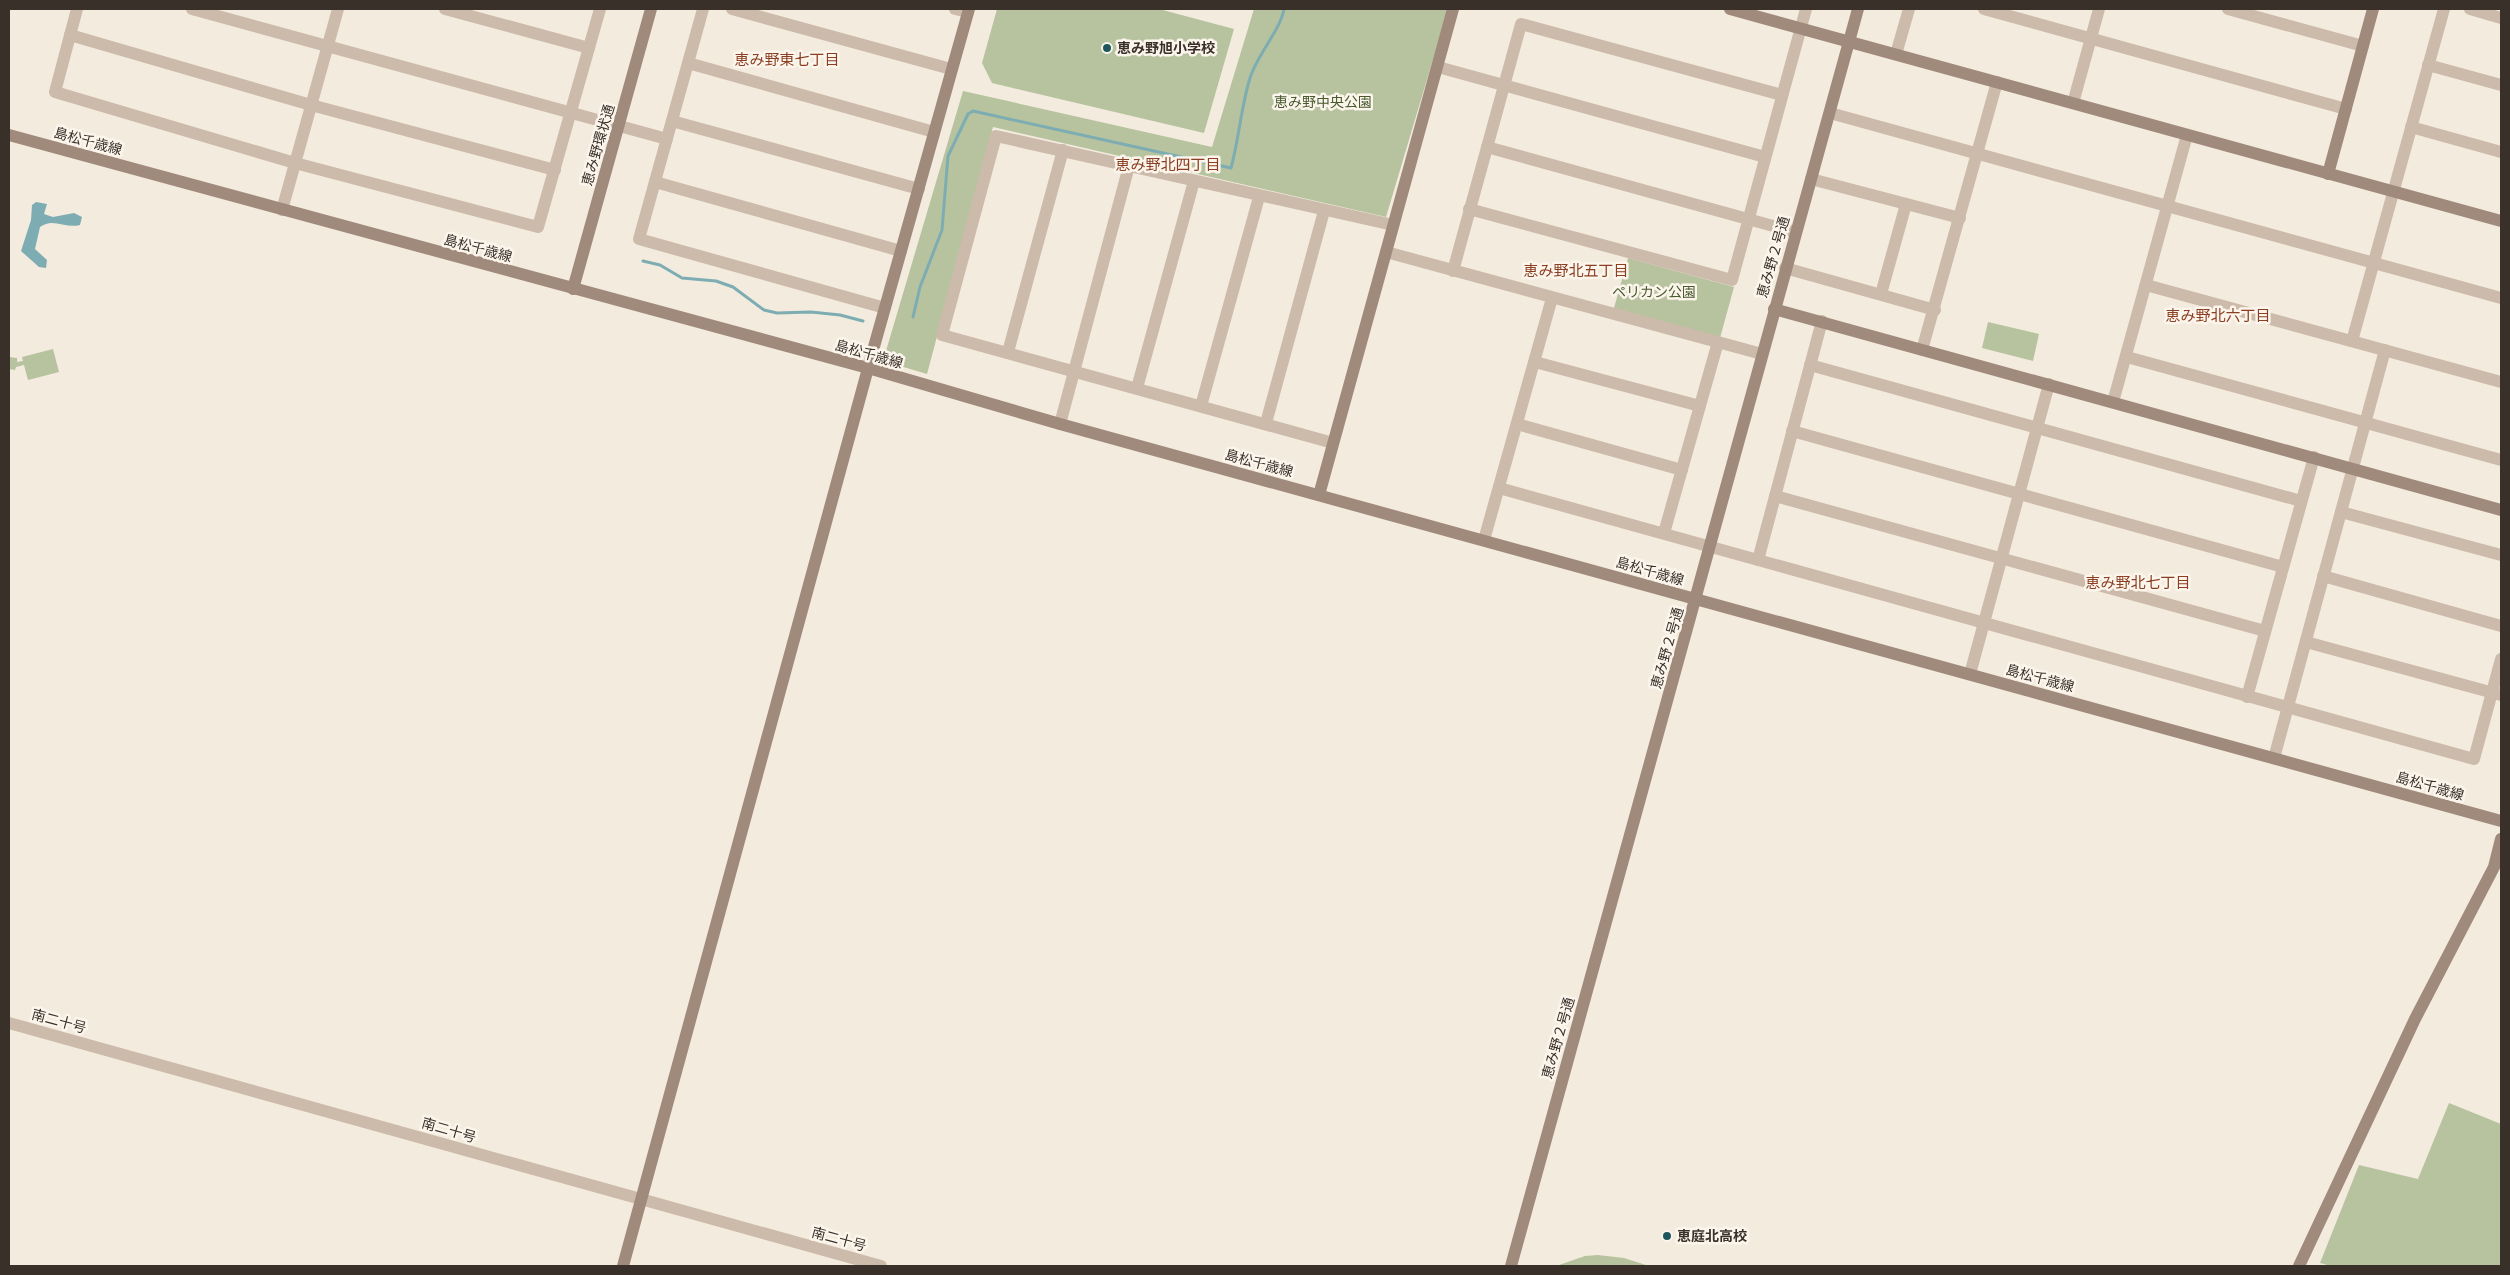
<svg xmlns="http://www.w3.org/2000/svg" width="2510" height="1275" viewBox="0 0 2510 1275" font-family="'Roboto Condensed','Noto Sans JP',sans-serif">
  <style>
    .green { fill: #b6c39e }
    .water { fill: #7dadb2 }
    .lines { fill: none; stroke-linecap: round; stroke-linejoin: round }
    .stream { stroke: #7dadb2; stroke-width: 3 }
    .street { stroke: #cba; stroke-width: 12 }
    .secondary { stroke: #a08a7c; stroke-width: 12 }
    .poi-dot { fill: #1e565d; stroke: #fbf5ec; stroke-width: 2 }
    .labels { text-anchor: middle; stroke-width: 5; stroke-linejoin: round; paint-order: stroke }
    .poi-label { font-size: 14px; font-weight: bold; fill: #3a302a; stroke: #fbf5ec; text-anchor: start }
    .park-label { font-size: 14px; fill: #47592d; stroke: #fbf5ec }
    .street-label { font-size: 14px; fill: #3a302a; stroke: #fbf5ec }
    .neighbourhood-label { font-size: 15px; fill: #8b3e21; stroke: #fbf5ec }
  </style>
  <rect width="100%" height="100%" fill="#f4ebdf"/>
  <g class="green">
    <polygon points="997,9 1159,9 1234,29 1204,133 992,83 982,63"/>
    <polygon points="1254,9 1448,9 1386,217 993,127 927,374 883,361 963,91 1212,147"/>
    <polygon points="1628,258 1734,287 1720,338 1614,308"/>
    <polygon points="1988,322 2039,334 2033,361 1982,348"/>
    <polygon points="53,349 59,372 28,380 24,365 16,367 15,370 9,369 9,357 17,358 17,362 23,361 22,357"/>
    <polygon points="2449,1103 2501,1124 2501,1266 2331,1266 2320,1263 2359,1165 2418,1179"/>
    <polygon points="1598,1255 1624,1258 1649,1266 1556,1266 1585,1256"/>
  </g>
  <path class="water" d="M36,202L47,204L44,214L53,217L74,213L82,217L80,225C65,229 53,217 40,227L35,249L47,260L46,268L39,267L21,251L31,220L32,205Z"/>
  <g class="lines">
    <g class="stream">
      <polyline points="643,261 660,265 682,278 716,281 733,287 764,310 777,313 811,312 840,315 863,321"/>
      <path d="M913,317L920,287L942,230L948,156L968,114L973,111L1231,168C1239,139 1241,107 1250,78C1257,55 1281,29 1284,9"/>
    </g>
    <g class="street">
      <polyline points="77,9 55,92 295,163 538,227 600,9"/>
      <polyline points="192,9 667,139"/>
      <polyline points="445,9 589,48"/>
      <polyline points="703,9 639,239 885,308"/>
      <polyline points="732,9 951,69"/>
      <polyline points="955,9 968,12"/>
      <polyline points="1984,9 2346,109"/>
      <polyline points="2228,9 2363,46"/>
      <polyline points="2470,9 2501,18"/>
      <polyline points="70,35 311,105 555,170"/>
      <polyline points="1896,54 1909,9"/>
      <polyline points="688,63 934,132"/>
      <polyline points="2428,65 2501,85"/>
      <polyline points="1438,67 1765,157"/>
      <polyline points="2073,103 2099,9"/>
      <polyline points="1830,113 2501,298"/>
      <polyline points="672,121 919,189"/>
      <polyline points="2411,127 2501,152"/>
      <polyline points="1487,147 1795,232"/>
      <polyline points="1811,179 1960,218"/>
      <polyline points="655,182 901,251"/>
      <polyline points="1469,209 1732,280 1806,9"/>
      <polyline points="282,210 338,9"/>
      <polyline points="1386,252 1762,354"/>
      <polyline points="1785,268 1935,310"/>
      <polyline points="1453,271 1521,24 1782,95"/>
      <polyline points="2146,285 2501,382"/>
      <polyline points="1881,294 1906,204"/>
      <polyline points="2352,341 2444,9"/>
      <polyline points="1922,350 1997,82"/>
      <polyline points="1008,352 1063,150"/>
      <polyline points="2127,357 2501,460"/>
      <polyline points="1535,362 1700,406"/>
      <polyline points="1810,365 2301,501"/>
      <polyline points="1137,388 1194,181"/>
      <polyline points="2113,402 2187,135"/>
      <polyline points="1201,406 1259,197"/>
      <polyline points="1266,423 1324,211"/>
      <polyline points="1060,424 1129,166"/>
      <polyline points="1517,424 1682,470"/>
      <polyline points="1792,431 2283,567"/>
      <polyline points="1333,443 942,335 996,136 1393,225"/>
      <polyline points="1499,488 2474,759 2501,659"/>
      <polyline points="1775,496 2265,631"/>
      <polyline points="2341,512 2501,555"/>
      <polyline points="1664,533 1718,342"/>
      <polyline points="1484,540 1552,298"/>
      <polyline points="1758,560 1822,321"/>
      <polyline points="2323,576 2501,626"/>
      <polyline points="2306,642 2501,695"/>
      <polyline points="1970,674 2049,384"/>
      <polyline points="2247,697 2314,457"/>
      <polyline points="2274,758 2385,350"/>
      <polyline points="9,1023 881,1266"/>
    </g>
    <g class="secondary">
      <polyline points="1730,9 2501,221"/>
      <polyline points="9,135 868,368 1060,424 2501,821"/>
      <polyline points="2328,174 2373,9"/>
      <polyline points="573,289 651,9"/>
      <polyline points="1774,309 2501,510"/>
      <polyline points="1319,495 1453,9"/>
      <polyline points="623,1266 870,361 969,9"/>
      <polyline points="1511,1266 1858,9"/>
      <polyline points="2299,1266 2415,1019 2494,867 2501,839"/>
    </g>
  </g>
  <g class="poi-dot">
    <circle cx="1107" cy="48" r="5"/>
    <circle cx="1667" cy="1236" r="5"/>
  </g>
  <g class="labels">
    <g class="poi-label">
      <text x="1117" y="53">恵み野旭小学校</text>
      <text x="1677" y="1241">恵庭北高校</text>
    </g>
    <g class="park-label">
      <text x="1323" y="107">恵み野中央公園</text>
      <text x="1654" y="297">ペリカン公園</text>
    </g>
    <g class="street-label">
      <text transform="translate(88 141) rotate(15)" y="5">島松千歳線</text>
      <text transform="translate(598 145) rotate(-74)" y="5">恵み野環状通</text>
      <text transform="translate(478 248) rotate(15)" y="5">島松千歳線</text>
      <text transform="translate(1773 257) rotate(-74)" y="5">恵み野２号通</text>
      <text transform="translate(869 354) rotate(16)" y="5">島松千歳線</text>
      <text transform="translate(1259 463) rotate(15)" y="5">島松千歳線</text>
      <text transform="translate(1650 571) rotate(16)" y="5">島松千歳線</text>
      <text transform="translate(1667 648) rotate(-74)" y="5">恵み野２号通</text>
      <text transform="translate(2040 678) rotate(15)" y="5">島松千歳線</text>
      <text transform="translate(2430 786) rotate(16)" y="5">島松千歳線</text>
      <text transform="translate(59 1021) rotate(15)" y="5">南二十号</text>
      <text transform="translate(1558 1038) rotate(-74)" y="5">恵み野２号通</text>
      <text transform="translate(449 1130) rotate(16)" y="5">南二十号</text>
      <text transform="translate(839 1239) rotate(15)" y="5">南二十号</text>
    </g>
    <g class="neighbourhood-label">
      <text x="787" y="65">恵み野東七丁目</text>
      <text x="1168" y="170">恵み野北四丁目</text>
      <text x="1576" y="276">恵み野北五丁目</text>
      <text x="2218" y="321">恵み野北六丁目</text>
      <text x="2138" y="588">恵み野北七丁目</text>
    </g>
  </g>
  <rect width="2510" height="1275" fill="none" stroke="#3a302a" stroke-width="20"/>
</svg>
